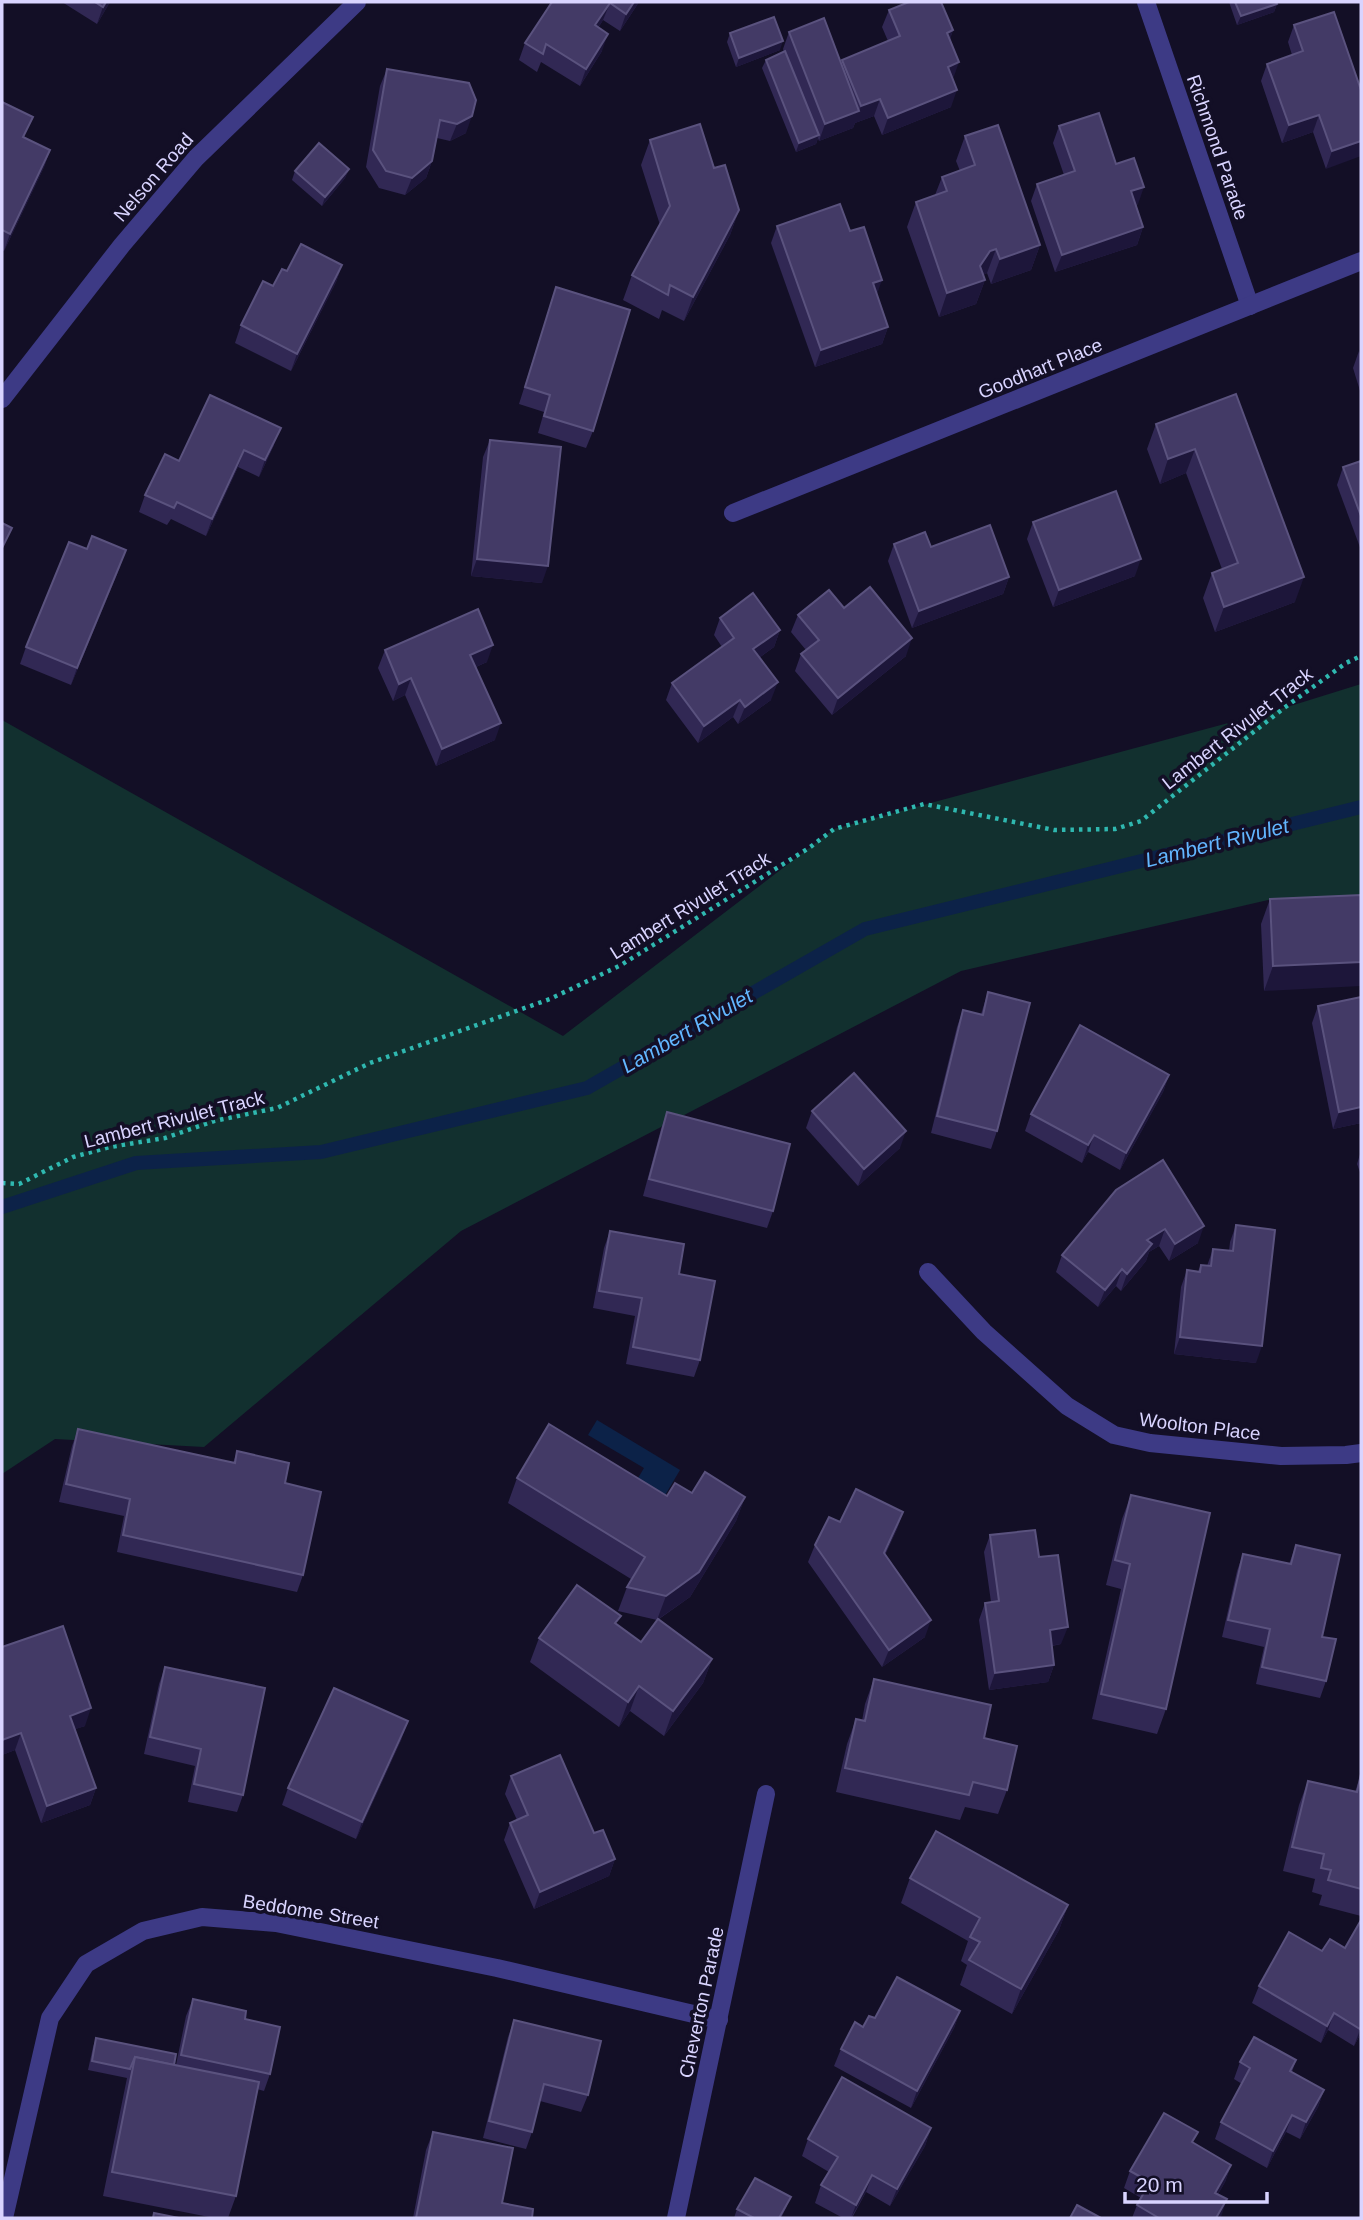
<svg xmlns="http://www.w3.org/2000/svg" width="1363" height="2220" viewBox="0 0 1363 2220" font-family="Helvetica,sans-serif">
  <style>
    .green { fill: #12302f }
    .water { fill: #0c2248 }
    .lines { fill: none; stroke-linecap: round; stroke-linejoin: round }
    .stream { stroke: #0c2248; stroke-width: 14 }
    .path { stroke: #2fb8b0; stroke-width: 4.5; stroke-dasharray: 3.5 5; stroke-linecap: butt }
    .minor { stroke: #3d3a85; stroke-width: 18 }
    .wall { fill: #312854 }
    .shaded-wall { fill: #1d163a }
    .building { fill: #433a66; stroke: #5a527e; stroke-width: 2 }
    .labels { text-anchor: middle; stroke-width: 7; stroke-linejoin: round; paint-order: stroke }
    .street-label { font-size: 19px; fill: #d9d4ff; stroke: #130f26 }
    .water-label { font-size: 21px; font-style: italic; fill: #62b6ff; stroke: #130f26 }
  </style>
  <rect width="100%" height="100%" fill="#130f26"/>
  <polygon class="green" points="1361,684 1361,899 1268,900 961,971 461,1231 204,1447 55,1439 2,1474 2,720 563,1036 834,829 1284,708"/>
  <polygon class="water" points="597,1420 680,1470 661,1502 634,1485 644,1468 588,1435"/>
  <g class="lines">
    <polyline class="stream" points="2,1207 136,1163 321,1152 587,1088 865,929 1361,807"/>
    <polyline class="path" points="2,1183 19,1184 73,1157 110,1147 165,1138 214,1121 277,1108 370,1063 550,999 621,965 809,848 834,829 924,804 1054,830 1115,829 1141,821 1284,708 1346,663 1361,656"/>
    <g class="minor">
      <polyline points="1146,2 1250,306"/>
      <polyline points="2,399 122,245 196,158 357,2"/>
      <polyline points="733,513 1361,261"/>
      <polyline points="928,1272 984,1332 1067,1406 1114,1435 1150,1443 1281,1456 1346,1455 1361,1453"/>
      <polyline points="4,2218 50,2018 86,1964 143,1931 202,1917 276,1923 497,1968 719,2020"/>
      <polyline points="676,2218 766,1794"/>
    </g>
  </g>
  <g class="wall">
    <polygon points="62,2 110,2 97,24"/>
    <polygon points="552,2 639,2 620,31 603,20 598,28 602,51 580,86 541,62 537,72 519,60 525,43"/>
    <polygon points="1229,2 1276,2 1277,4 1274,12 1237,25"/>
    <polygon points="889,10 953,30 950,39 953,79 951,107 882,135 874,116 855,123 853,128 819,141 818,138 816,144 796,152 762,68 766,60 784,52 783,49 789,32 841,62 842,60 888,41 882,27"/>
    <polygon points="1294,25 1361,90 1326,169 1313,132 1282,143 1261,81 1267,64 1292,55 1288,42"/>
    <polygon points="730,33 780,50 736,67 727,42"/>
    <polygon points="387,69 469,83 466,133 450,141 437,138 432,161 426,178 405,195 379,188 366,167 380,86"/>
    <polygon points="2,102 25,138 50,150 44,167 4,251 2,250"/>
    <polygon points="1059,126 1116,164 1138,204 1136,205 1143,227 1137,245 1055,272 1031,201 1037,184 1064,175 1053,143"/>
    <polygon points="965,136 1040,245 1031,270 991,284 987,273 983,275 985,280 976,304 939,317 907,227 916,202 935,195 942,177 960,171 956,161"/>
    <polygon points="650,140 714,168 739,210 730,235 684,321 662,310 659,319 623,300 632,275 660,225 641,165"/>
    <polygon points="349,169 345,178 322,206 292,180 295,171"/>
    <polygon points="777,226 850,231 877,294 888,327 882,344 815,367 771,243"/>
    <polygon points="342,265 336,282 291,371 235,343 241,325 273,286 287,271"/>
    <polygon points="556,287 593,431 586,448 538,433 544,412 519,404"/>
    <polygon points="1359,351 1361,358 1361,394 1353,368"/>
    <polygon points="1236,394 1295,602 1215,632 1203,598 1212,573 1222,569 1186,473 1160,484 1147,449 1156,424"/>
    <polygon points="490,440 542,583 471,576 483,457"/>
    <polygon points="274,445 259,477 238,467 206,536 171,519 167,525 139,512 145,495 179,461"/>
    <polygon points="1361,461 1361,550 1337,485 1343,467"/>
    <polygon points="1033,522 1135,576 1053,607 1027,539"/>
    <polygon points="894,544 1009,577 1003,594 912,628 888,561"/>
    <polygon points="87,549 120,567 71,685 20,664 26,647"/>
    <polygon points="844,608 906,656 832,715 795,671 801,654 806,650 791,632 798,615"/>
    <polygon points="720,618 780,630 774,647 759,658 771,700 738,724 733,717 698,743 666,700 672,683 722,647 714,635"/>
    <polygon points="385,650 487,662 476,667 495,740 436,766 405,695 393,701 378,668"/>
    <polygon points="1361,895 1264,991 1261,924 1270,899"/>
    <polygon points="988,992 997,1131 991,1149 931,1133 957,1027 963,1010 981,1014"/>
    <polygon points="1361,997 1361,1123 1333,1129 1312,1023 1318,1006"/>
    <polygon points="1169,1075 1163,1092 1120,1170 1088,1152 1082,1163 1025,1131 1031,1114"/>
    <polygon points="812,1111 900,1148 858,1186 806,1128"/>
    <polygon points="667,1112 773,1211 767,1228 643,1196 661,1129"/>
    <polygon points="1361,1151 1361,1175 1357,1164"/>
    <polygon points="1116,1190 1198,1243 1169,1261 1159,1246 1149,1252 1146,1261 1121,1291 1116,1286 1098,1307 1056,1272 1062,1255"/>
    <polygon points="1236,1225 1256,1363 1174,1354 1181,1287 1187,1270 1198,1271 1201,1265 1207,1266 1213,1249 1229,1251 1230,1242"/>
    <polygon points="610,1231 679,1274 700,1360 694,1377 626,1364 635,1316 593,1308 604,1248"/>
    <polygon points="78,1429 233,1463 237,1451 285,1483 303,1575 297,1592 117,1552 124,1516 59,1502 72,1446"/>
    <polygon points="517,1478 667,1496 692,1493 745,1497 736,1521 690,1597 659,1619 712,1659 703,1683 664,1736 630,1711 619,1727 530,1662 539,1638 618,1625 641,1642 657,1620 618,1611 627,1587 631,1579 508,1503"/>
    <polygon points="1131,1495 1166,1709 1157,1734 1092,1719 1121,1589 1106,1585 1122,1519"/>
    <polygon points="903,1512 897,1529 885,1555 925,1637 882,1667 808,1562 815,1545"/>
    <polygon points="990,1535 1039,1557 1061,1644 1052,1646 1054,1665 1048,1682 989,1690 979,1620 985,1603 991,1602 984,1552"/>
    <polygon points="1296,1545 1322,1637 1326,1681 1320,1698 1256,1684 1264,1647 1222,1637 1237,1571 1243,1554 1289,1564"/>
    <polygon points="2,1647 85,1726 75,1729 96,1788 90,1805 41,1823 15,1750 2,1755"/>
    <polygon points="165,1667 243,1795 237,1812 188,1802 195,1766 144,1754 159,1684"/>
    <polygon points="874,1679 984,1738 1007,1790 998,1814 965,1807 960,1820 836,1792 847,1744 856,1719 862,1721 865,1704"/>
    <polygon points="402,1738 356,1839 282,1805 288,1788"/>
    <polygon points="1361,1774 1361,1916 1319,1905 1322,1895 1312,1892 1315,1879 1283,1871 1299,1805 1308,1781 1355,1792"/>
    <polygon points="511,1776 594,1833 615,1859 609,1876 534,1909 504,1840 510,1823 517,1820 505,1794"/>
    <polygon points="910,1878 1068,1905 1059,1930 1012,2014 960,1985 967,1965 961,1961 968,1941 901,1903"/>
    <polygon points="1361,1920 1361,2033 1354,2046 1328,2030 1321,2043 1252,2003 1259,1986 1322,1951 1345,1948"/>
    <polygon points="193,1999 245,2019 270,2074 264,2091 257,2089 236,2196 228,2218 214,2218 103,2196 127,2078 88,2070 93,2047 96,2038 176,2065 186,2016"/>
    <polygon points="960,2011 954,2028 911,2108 834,2066 841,2049 875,2018"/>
    <polygon points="514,2020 588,2095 581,2112 540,2101 532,2132 526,2149 483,2138 508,2037"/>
    <polygon points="1296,2060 1292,2072 1324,2090 1318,2107 1300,2139 1286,2132 1267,2168 1215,2139 1221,2122 1242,2084 1234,2079 1240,2062"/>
    <polygon points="931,2128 925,2146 890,2206 866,2192 852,2218 843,2218 815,2203 821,2185 829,2172 802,2156 808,2139"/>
    <polygon points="433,2132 502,2203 532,2218 413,2218 426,2150"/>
    <polygon points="1194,2143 1231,2165 1225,2182 1218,2194 1220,2218 1132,2218 1137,2205 1141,2198 1124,2188 1130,2171"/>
    <polygon points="787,2206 781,2218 734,2218 737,2209"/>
  </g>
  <g class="shaded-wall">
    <polygon points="106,2 110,2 97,24 103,7"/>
    <polygon points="634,2 639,2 620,31 626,14"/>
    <polygon points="610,3 603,20 589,42 595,25"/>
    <polygon points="1277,4 1274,12 1237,25 1241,16"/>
    <polygon points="953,30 947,48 947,33"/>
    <polygon points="608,34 602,51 580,86 586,69"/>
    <polygon points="783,41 780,50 736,67 739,58"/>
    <polygon points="959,62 953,79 948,67"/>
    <polygon points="957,90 951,107 882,135 888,118"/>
    <polygon points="880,99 874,116 855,123 853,128 819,141 825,124 859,111 861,106"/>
    <polygon points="1319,115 1313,132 1282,143 1289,125"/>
    <polygon points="472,116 466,133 450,141 457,124"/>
    <polygon points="819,135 816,144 796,152 799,143"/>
    <polygon points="1361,141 1361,156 1326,169 1332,151"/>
    <polygon points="50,150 44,167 4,251 10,234"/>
    <polygon points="432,161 426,178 405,195 412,178"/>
    <polygon points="349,169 345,178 322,206 325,197"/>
    <polygon points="1144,187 1138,204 1125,208 1131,191"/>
    <polygon points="739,210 730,235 684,321 693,297"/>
    <polygon points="1143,227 1137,245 1055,272 1062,255"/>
    <polygon points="1040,245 1031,270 991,284 1000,259"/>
    <polygon points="996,249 987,273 981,276 985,280 976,304 939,317 947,293 980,266 990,251"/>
    <polygon points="342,265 336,282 291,371 297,354"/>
    <polygon points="882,280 876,297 873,283"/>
    <polygon points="888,327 882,344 815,367 821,350"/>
    <polygon points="281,428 274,445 259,477 265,460"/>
    <polygon points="1195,449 1186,473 1160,484 1168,459"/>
    <polygon points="244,450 238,467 206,536 212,519"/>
    <polygon points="126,550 120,567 71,685 77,668"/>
    <polygon points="477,559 548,566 542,583 471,576"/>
    <polygon points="1141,559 1135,576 1053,607 1059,590"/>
    <polygon points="1009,577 1003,594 912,628 919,611"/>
    <polygon points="1304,577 1295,602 1215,632 1224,607"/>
    <polygon points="780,630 774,647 746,667 753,649"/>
    <polygon points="912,638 906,656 832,715 838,698"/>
    <polygon points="493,645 487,662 464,672 470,655"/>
    <polygon points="411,678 405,695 393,701 399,684"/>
    <polygon points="778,682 771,700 738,724 745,707"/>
    <polygon points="740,700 733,717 698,743 704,726"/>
    <polygon points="501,723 495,740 436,766 442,749"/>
    <polygon points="1361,962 1361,986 1264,991 1273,966"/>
    <polygon points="1169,1075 1163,1092 1120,1170 1126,1153"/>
    <polygon points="1361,1107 1361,1123 1333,1129 1339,1112"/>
    <polygon points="906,1131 900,1148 858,1186 864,1169"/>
    <polygon points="1094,1135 1088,1152 1082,1163 1088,1145"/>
    <polygon points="1204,1226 1198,1243 1169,1261 1175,1244"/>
    <polygon points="1165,1229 1159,1246 1149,1252 1146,1261 1121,1291 1127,1274 1147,1240"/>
    <polygon points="1122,1269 1116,1286 1098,1307 1105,1290"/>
    <polygon points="1180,1337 1262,1346 1256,1363 1174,1354"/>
    <polygon points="745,1497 736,1521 690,1597 657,1620 666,1596"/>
    <polygon points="903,1512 897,1529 877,1570 884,1553"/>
    <polygon points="931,1620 925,1637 882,1667 889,1650"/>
    <polygon points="1068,1627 1061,1644 1043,1647 1050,1630"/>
    <polygon points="712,1659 703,1683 664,1736 673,1711"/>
    <polygon points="1054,1665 1048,1682 989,1690 995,1673"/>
    <polygon points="639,1686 630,1711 619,1727 628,1702"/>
    <polygon points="91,1708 85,1726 64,1733 70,1716"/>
    <polygon points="408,1721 402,1738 356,1839 362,1822"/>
    <polygon points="21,1733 15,1750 2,1755 2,1740"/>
    <polygon points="96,1788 90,1805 41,1823 47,1806"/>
    <polygon points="615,1859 609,1876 534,1909 540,1892"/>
    <polygon points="1068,1905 1059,1930 1012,2014 1021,1989"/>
    <polygon points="960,2011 954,2028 911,2108 917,2091"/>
    <polygon points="1334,2013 1328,2030 1321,2043 1327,2026"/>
    <polygon points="1361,2027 1361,2033 1354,2046"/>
    <polygon points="1324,2090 1318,2107 1300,2139 1306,2122"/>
    <polygon points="1292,2115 1286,2132 1267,2168 1273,2151"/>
    <polygon points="931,2128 925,2146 890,2206 897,2189"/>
    <polygon points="1231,2165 1225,2182 1209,2210 1215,2193"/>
    <polygon points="872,2175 866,2192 851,2218 856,2205"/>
    <polygon points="1227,2199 1221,2217 1220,2218 1216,2218"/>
  </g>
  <g class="building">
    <polygon points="95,2 106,2 103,7"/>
    <polygon points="552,2 634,2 626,14 610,3 595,25 608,34 586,69 546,44 543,54 525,43"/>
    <polygon points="909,2 941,2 953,30 947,33 959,62 948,67 957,90 888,118 880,99 861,106 842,60 900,36 889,10"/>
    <polygon points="1235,2 1276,2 1277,4 1241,16"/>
    <polygon points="1334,12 1361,90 1361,141 1332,151 1319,115 1289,125 1267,64 1303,51 1294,25"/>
    <polygon points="774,17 783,41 739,58 730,33"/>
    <polygon points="824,18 859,111 825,124 789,32"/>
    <polygon points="785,51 819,135 799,143 766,60"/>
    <polygon points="387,69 469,83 476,100 472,116 457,124 440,120 432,161 412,178 386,171 373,150"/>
    <polygon points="2,102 33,117 23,137 50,150 10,234 2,230"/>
    <polygon points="1099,113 1116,164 1134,158 1144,187 1131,191 1143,227 1062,255 1037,184 1075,171 1059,126"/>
    <polygon points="700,124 714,168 725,165 739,210 693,297 670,285 668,295 632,275 670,206 650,140"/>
    <polygon points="998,125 1040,245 1000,259 996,249 990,251 980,266 985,280 947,293 916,202 947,191 942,177 975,165 965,136"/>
    <polygon points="319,143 349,169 325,197 295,171"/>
    <polygon points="840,204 850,231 864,227 882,280 873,283 888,327 821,350 777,226"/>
    <polygon points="301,244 342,265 297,354 241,325 263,281 273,286 282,269 287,271"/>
    <polygon points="556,287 630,310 593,431 544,416 550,395 525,387"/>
    <polygon points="1236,394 1304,577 1224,607 1212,573 1238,563 1195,449 1168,459 1156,424"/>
    <polygon points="210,395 281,428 265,460 244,450 212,519 177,502 174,508 145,495 165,454 179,461"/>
    <polygon points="490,440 561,447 548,566 477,559"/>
    <polygon points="1361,461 1361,516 1343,467"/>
    <polygon points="1116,491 1141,559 1059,590 1033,522"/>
    <polygon points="2,523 12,528 2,548"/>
    <polygon points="990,525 1009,577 919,611 894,544 925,532 931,547"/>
    <polygon points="92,536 126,550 77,668 26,647 69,542 87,549"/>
    <polygon points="870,587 912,638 838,698 801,654 819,640 798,615 829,590 844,608"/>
    <polygon points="753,593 780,630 753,649 778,682 745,707 740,700 704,726 672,683 734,638 720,618"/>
    <polygon points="478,609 493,645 470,655 501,723 442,749 411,678 399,684 385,650"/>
    <polygon points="1361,895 1361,962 1273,966 1270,899"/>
    <polygon points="988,992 1030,1003 997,1131 937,1116 963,1010 983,1015"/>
    <polygon points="1361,997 1361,1107 1339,1112 1318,1006"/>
    <polygon points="1080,1025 1169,1075 1126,1153 1094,1135 1088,1145 1031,1114"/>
    <polygon points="854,1073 906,1131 864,1169 812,1111"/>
    <polygon points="667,1112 790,1144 773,1211 649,1179"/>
    <polygon points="1163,1160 1204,1226 1175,1244 1165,1229 1147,1240 1152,1244 1127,1274 1122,1269 1105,1290 1062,1255 1116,1190"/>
    <polygon points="1236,1225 1275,1230 1262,1346 1180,1337 1187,1270 1200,1272 1201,1265 1211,1266 1213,1249 1233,1251"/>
    <polygon points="610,1231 684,1244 679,1274 715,1281 700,1360 633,1347 642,1298 599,1291"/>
    <polygon points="549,1424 667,1496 675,1483 692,1493 705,1472 745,1497 699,1572 666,1596 627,1587 645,1557 517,1478"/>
    <polygon points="78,1429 235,1463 237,1451 289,1463 285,1483 321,1492 303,1575 123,1535 130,1499 66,1484"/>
    <polygon points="856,1489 903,1512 884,1553 931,1620 889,1650 815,1545 829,1517 840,1522"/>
    <polygon points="1131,1495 1210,1513 1166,1709 1101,1694 1130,1564 1115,1560"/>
    <polygon points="1035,1530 1039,1557 1058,1555 1068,1627 1050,1630 1054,1665 995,1673 985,1603 999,1601 990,1535"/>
    <polygon points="1296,1545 1340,1555 1322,1637 1336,1639 1326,1681 1262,1667 1270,1629 1228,1620 1243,1554 1291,1564"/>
    <polygon points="577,1585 621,1616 615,1623 641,1642 658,1619 712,1659 673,1711 639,1686 628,1702 539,1638"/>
    <polygon points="63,1626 91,1708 70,1716 96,1788 47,1806 21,1733 2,1740 2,1647"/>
    <polygon points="165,1667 265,1688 243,1795 194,1784 201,1749 150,1737"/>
    <polygon points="874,1679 991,1705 984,1738 1017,1746 1007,1790 973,1782 969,1795 845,1768 856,1719 865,1721"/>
    <polygon points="334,1688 408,1721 362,1822 288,1788"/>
    <polygon points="560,1755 594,1833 603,1830 615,1859 540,1892 510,1823 528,1815 511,1776"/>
    <polygon points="1361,1774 1361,1889 1328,1880 1331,1870 1321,1868 1324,1854 1292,1847 1308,1781 1357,1792"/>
    <polygon points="936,1831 1068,1905 1021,1989 969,1960 980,1942 970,1937 980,1918 910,1878"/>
    <polygon points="1361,1920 1361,2027 1360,2029 1334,2013 1327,2026 1259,1986 1289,1932 1322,1951 1330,1939 1345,1948"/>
    <polygon points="897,1977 960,2011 917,2091 841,2049 855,2022 863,2027 869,2016 875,2018"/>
    <polygon points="193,1999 246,2011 245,2019 280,2027 270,2074 181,2055"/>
    <polygon points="514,2020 601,2041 588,2095 544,2084 532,2132 489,2121"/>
    <polygon points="1254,2037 1296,2060 1290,2071 1324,2090 1306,2122 1292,2115 1273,2151 1221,2122 1250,2068 1240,2062"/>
    <polygon points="96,2038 176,2054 174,2065 135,2057 130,2069 92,2061"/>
    <polygon points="135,2057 259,2082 236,2196 112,2172"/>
    <polygon points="842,2077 931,2128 897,2189 872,2175 856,2205 821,2185 838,2157 808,2139"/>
    <polygon points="1164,2113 1198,2132 1192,2142 1231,2165 1215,2193 1227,2199 1216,2218 1159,2218 1137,2205 1150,2182 1130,2171"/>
    <polygon points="433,2132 513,2148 502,2203 533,2209 532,2218 416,2218"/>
    <polygon points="755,2178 791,2197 779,2218 754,2218 737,2209"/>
    <polygon points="1077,2205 1101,2218 1070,2218"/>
    <polygon points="154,2213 179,2218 153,2218"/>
  </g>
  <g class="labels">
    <g class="street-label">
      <text transform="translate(1218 147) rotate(71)" y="7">Richmond Parade</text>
      <text transform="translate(153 177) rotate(-49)" y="7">Nelson Road</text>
      <text transform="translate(1040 368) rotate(-22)" y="7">Goodhart Place</text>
      <text transform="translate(1237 728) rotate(-38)" y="7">Lambert Rivulet Track</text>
      <text transform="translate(690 905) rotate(-32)" y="7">Lambert Rivulet Track</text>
      <text transform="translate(174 1119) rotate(-14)" y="7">Lambert Rivulet Track</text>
      <text transform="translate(1200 1426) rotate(7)" y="7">Woolton Place</text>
      <text transform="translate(311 1911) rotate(9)" y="7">Beddome Street</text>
      <text transform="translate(701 2002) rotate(-78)" y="7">Cheverton Parade</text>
    </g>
    <g class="water-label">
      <text transform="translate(1217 843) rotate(-14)" y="7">Lambert Rivulet</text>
      <text transform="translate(687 1031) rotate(-30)" y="7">Lambert Rivulet</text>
    </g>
  </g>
  <rect width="1363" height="2220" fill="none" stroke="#d9d4ff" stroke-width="7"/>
  <path d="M1125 2192v10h142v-10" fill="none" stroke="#d9d4ff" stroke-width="3.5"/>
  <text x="1136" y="2192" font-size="21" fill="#d9d4ff" stroke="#130f26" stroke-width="5" paint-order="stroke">20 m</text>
</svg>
